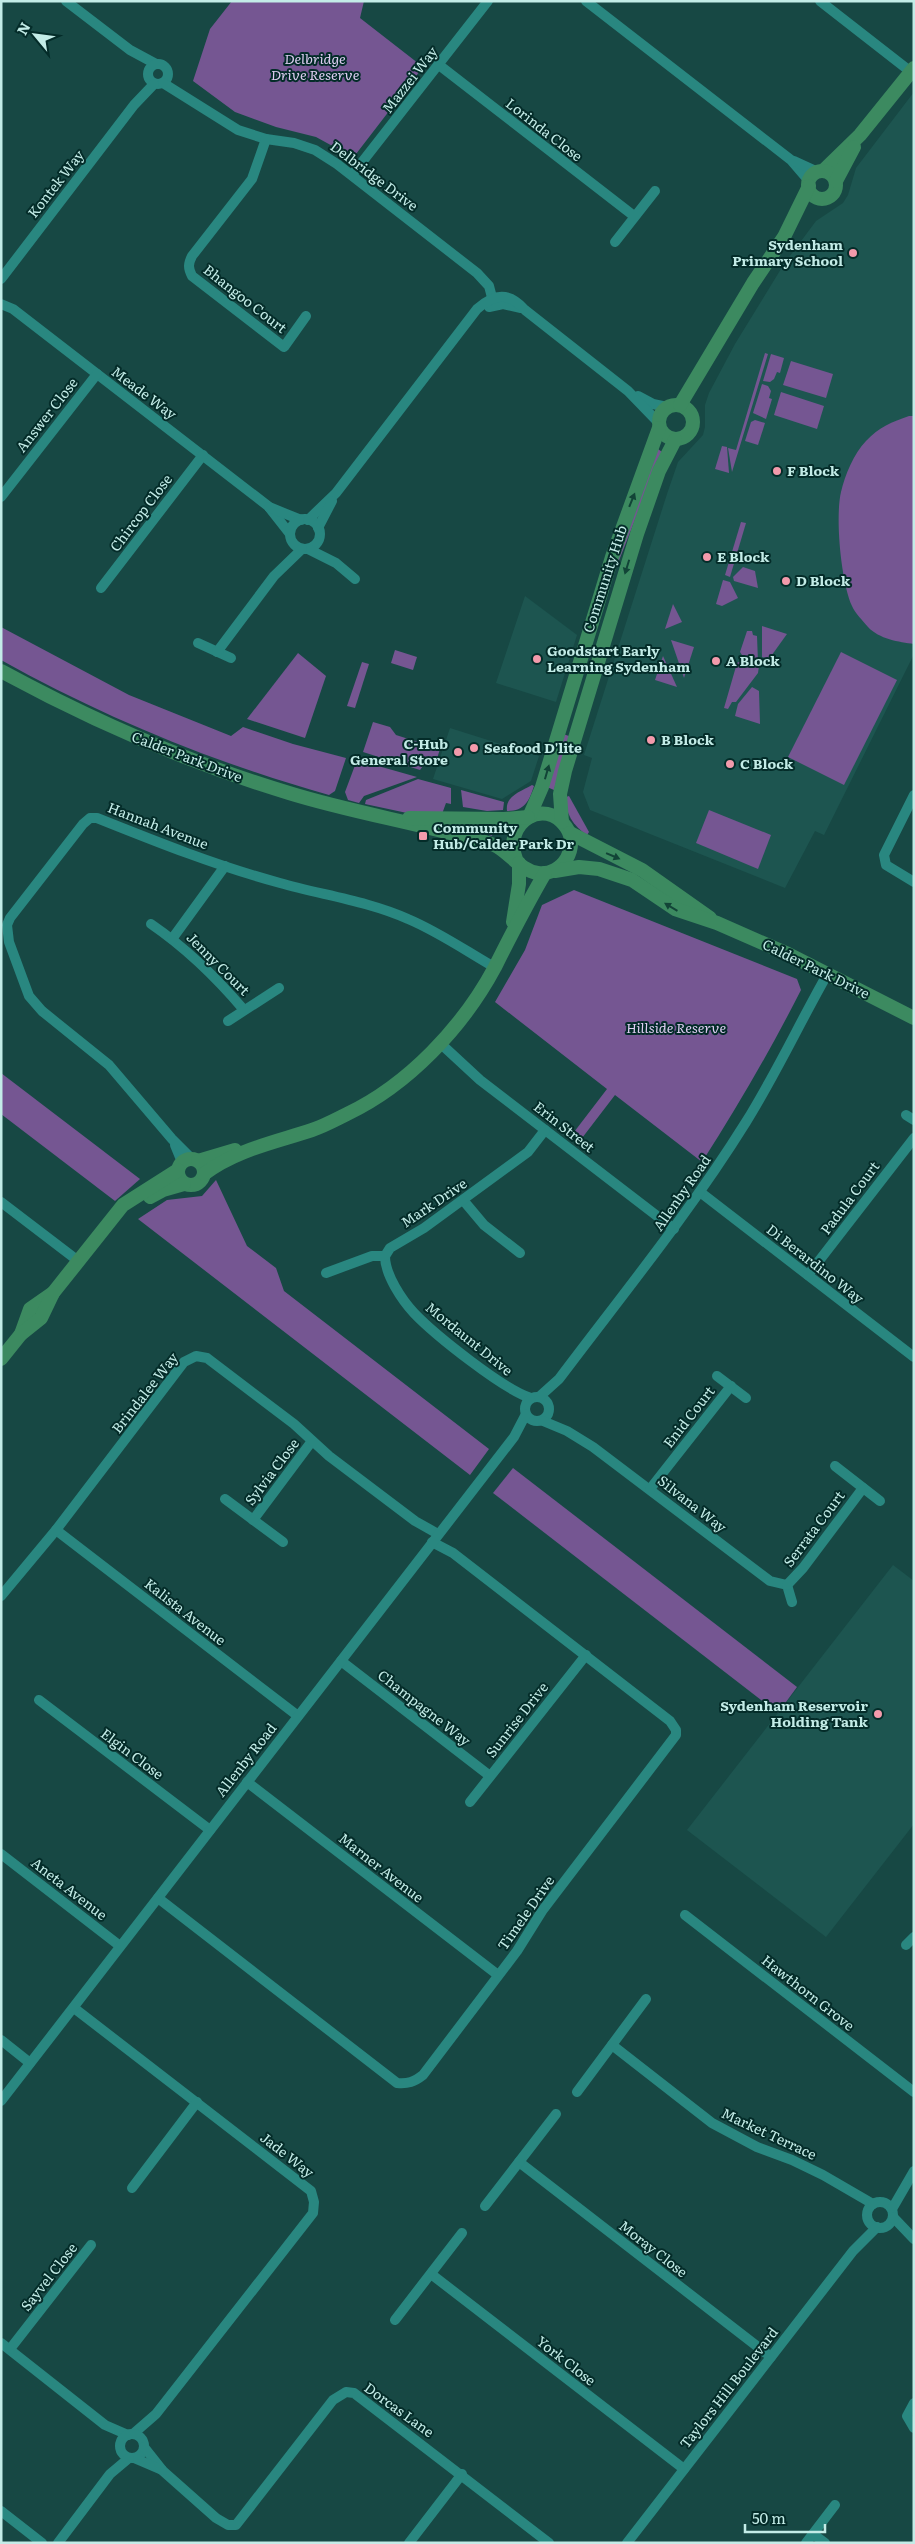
<svg xmlns="http://www.w3.org/2000/svg" width="915" height="2544" viewBox="0 0 915 2544" font-family="Literata,serif">
  <style>
    .built { fill: #1d5550 }
    .green { fill: #755692 }
    .lines { fill: none; stroke-linecap: round; stroke-linejoin: round }
    .street { stroke: #298780; stroke-width: 10 }
    .secondary { stroke: #3c8a60; stroke-width: 14 }
    .oneway { fill: #124437 }
    .poi-dot { fill: #f39aab; stroke: #042c29; stroke-width: 2 }
    .labels { text-anchor: middle; stroke-width: 4; stroke-linejoin: round; paint-order: stroke }
    .park-label { font-size: 14px; font-style: italic; fill: #dfcef2; stroke: #042c29 }
    .street-label { font-size: 14px; fill: #c3ece7; stroke: #042c29 }
    .poi-label { font-size: 14px; font-weight: bold; fill: #c3ece7; stroke: #042c29; text-anchor: start }
  </style>
  <rect width="100%" height="100%" fill="#174844"/>
  <g class="built">
    <polygon points="914,92 914,654 824,835 815,831 785,888 590,810 583,792 592,758 584,755 667,494 678,462 703,435 705,427 705,405 709,393 735,344 784,264 816,221 843,203 848,195 856,168"/>
    <polygon points="525,596 577,635 556,702 496,683"/>
    <polygon points="450,728 539,756 531,781 502,799 433,779"/>
    <polygon points="893,1565 914,1581 914,1824 826,1937 687,1830"/>
  </g>
  <g class="green">
    <polygon points="232,1 364,1 360,18 423,67 356,154 347,154 316,137 276,127 235,112 193,81 210,29"/>
    <polygon points="765,353 768,354 732,472 728,448 736,450"/>
    <polygon points="771,354 784,358 780,373 777,372 774,379 770,382 763,381"/>
    <polygon points="791,361 833,374 826,398 783,385"/>
    <polygon points="762,384 768,386 771,391 769,398 772,399 766,419 753,413"/>
    <polygon points="781,392 824,406 817,429 774,415"/>
    <path d="M909,416H914V644C899,642 879,639 868,627C863,621 855,613 852,606C841,582 835,517 841,492C845,475 854,453 866,441C879,427 892,422 909,416Z"/>
    <polygon points="755,420 765,423 758,445 745,441 751,422"/>
    <polygon points="722,446 727,447 729,473 715,469"/>
    <polygon points="658,449 662,452 616,568 614,567"/>
    <polygon points="741,522 746,523 730,577 725,575"/>
    <polygon points="743,567 755,571 758,588 734,581 733,577"/>
    <polygon points="723,580 730,582 738,598 722,606 716,604"/>
    <polygon points="673,604 682,622 665,629"/>
    <polygon points="762,626 787,634 769,659 762,657"/>
    <path d="M1,627L129,695L231,736L243,727L293,744L346,758L335,791L329,795C215,763 105,718 1,660Z"/>
    <polygon points="747,631 752,631 753,635 757,636 758,662 744,658 740,652"/>
    <polygon points="671,640 694,647 684,678"/>
    <polygon points="395,650 417,657 413,670 391,663"/>
    <polygon points="841,652 897,680 844,785 788,757"/>
    <polygon points="298,653 326,676 305,738 247,719"/>
    <polygon points="663,656 677,687 655,680"/>
    <polygon points="743,660 759,666 758,673 736,702 732,702 728,709 724,708 737,663"/>
    <polygon points="362,662 369,664 355,708 347,706"/>
    <polygon points="752,687 759,691 760,724 735,716 738,704"/>
    <polygon points="373,722 390,727 396,735 440,749 435,765 426,762 420,770 363,752"/>
    <polygon points="563,734 569,736 554,790 547,787"/>
    <polygon points="357,760 417,777 364,796 359,803 348,800 345,792"/>
    <polygon points="418,779 451,788 451,804 446,803 442,814 407,813 365,804 366,800"/>
    <path d="M532,785L534,786C529,802 524,811 507,811C505,796 520,792 532,785Z"/>
    <polygon points="461,790 504,802 503,810 487,811 463,807"/>
    <path d="M569,796L589,832L587,835C573,826 565,813 566,797Z"/>
    <polygon points="709,810 771,835 758,869 696,843"/>
    <polygon points="440,822 496,824 492,836"/>
    <path d="M574,890L797,979L801,990C771,1049 738,1106 702,1162L615,1095L579,1142L571,1136L607,1089L495,1002L525,950L542,905Z"/>
    <polygon points="1,1073 140,1179 115,1201 1,1114"/>
    <polygon points="216,1180 247,1246 276,1268 284,1291 489,1449 470,1475 138,1219 167,1200 202,1196"/>
    <polygon points="513,1468 797,1687 778,1713 493,1493"/>
  </g>
  <g class="lines">
    <g class="street">
      <polyline points="66,1 130,50 156,64"/>
      <polyline points="586,1 791,160 809,181"/>
      <polyline points="820,1 911,72"/>
      <circle cx="158" cy="74" r="10"/>
      <polyline points="439,65 634,216"/>
      <polyline points="163,83 238,130 266,139 294,143 315,150 337,164 477,273 489,286 494,305"/>
      <path d="M266,139L252,179L192,256C188,264 188,268 192,276L284,347L306,316"/>
      <polyline points="794,161 818,172"/>
      <polyline points="352,175 488,1"/>
      <polyline points="615,242 655,191"/>
      <polyline points="1,279 134,105 154,84"/>
      <polyline points="1,304 13,309 268,506 290,534"/>
      <polyline points="489,307 503,304 521,308"/>
      <polyline points="638,396 653,404 667,407"/>
      <polyline points="1,497 97,374"/>
      <polyline points="269,507 301,520"/>
      <circle cx="305" cy="534" r="15"/>
      <path d="M308,520L336,493L477,309C495,293 509,292 525,310L628,391L658,422"/>
      <polyline points="318,528 332,501"/>
      <polyline points="308,549 336,563 355,579"/>
      <polyline points="101,588 203,455"/>
      <polyline points="198,643 231,658"/>
      <polyline points="217,652 274,576 302,549"/>
      <polyline points="914,795 884,855 886,865 914,882"/>
      <path d="M151,924C186,948 216,977 244,1010"/>
      <polyline points="172,939 225,866"/>
      <polyline points="228,1021 279,988"/>
      <polyline points="440,1043 480,1080 674,1229"/>
      <polyline points="906,1115 914,1120"/>
      <polyline points="175,1145 182,1162"/>
      <path d="M192,1159L172,1139L109,1065L42,1011L29,996L9,942L7,925L10,918L83,824L90,818H97C157,842 217,866 280,883C322,895 368,901 408,919C439,932 466,951 494,967"/>
      <polyline points="700,1192 914,1357"/>
      <polyline points="463,1200 484,1225 520,1253"/>
      <polyline points="1,1202 77,1260"/>
      <path d="M385,1256C385,1275 402,1300 414,1313C435,1335 504,1390 531,1398"/>
      <polyline points="326,1273 372,1256 385,1256 390,1248 424,1228 528,1152 545,1130"/>
      <polyline points="808,1275 914,1138"/>
      <polyline points="717,1376 746,1398"/>
      <circle cx="537" cy="1409" r="12"/>
      <path d="M539,1397L559,1379C623,1294 690,1212 746,1122C776,1074 800,1022 828,973"/>
      <polyline points="543,1421 567,1431 593,1447 770,1581 787,1585 792,1602"/>
      <polyline points="835,1466 880,1501"/>
      <polyline points="650,1489 731,1386"/>
      <polyline points="225,1499 283,1542"/>
      <polyline points="253,1520 312,1441"/>
      <polyline points="56,1530 298,1716"/>
      <polyline points="787,1585 803,1568 863,1488"/>
      <polyline points="1,1596 56,1530 184,1362 196,1356 207,1358 294,1424 329,1456 415,1521 438,1534"/>
      <polyline points="341,1661 490,1776"/>
      <polyline points="39,1700 210,1830"/>
      <polyline points="247,1782 498,1975"/>
      <polyline points="470,1802 586,1655"/>
      <polyline points="1,1854 120,1946"/>
      <path d="M158,1898L397,2083C408,2084 414,2082 423,2075L517,1951L542,1911L676,1735V1730L670,1721L453,1553L432,1542"/>
      <polyline points="685,1915 914,2092"/>
      <polyline points="906,1945 914,1937"/>
      <polyline points="74,2008 311,2191 314,2202 313,2213 156,2414 133,2434"/>
      <polyline points="1,2040 30,2063"/>
      <polyline points="612,2045 712,2123 757,2147 792,2160 823,2175 873,2204"/>
      <polyline points="577,2092 646,1999"/>
      <polyline points="1,2101 514,1437 526,1414"/>
      <polyline points="519,2162 771,2357"/>
      <polyline points="132,2188 197,2102"/>
      <circle cx="880" cy="2215" r="13"/>
      <polyline points="485,2206 556,2114"/>
      <polyline points="892,2209 914,2171"/>
      <polyline points="893,2217 914,2239"/>
      <polyline points="431,2274 684,2469"/>
      <polyline points="395,2320 462,2233"/>
      <polyline points="1,2343 105,2425 128,2435"/>
      <polyline points="10,2349 91,2245"/>
      <polyline points="914,2403 907,2416 914,2428"/>
      <circle cx="132" cy="2446" r="12"/>
      <polyline points="144,2447 163,2471 216,2518 228,2525 236,2525 333,2400 346,2392 354,2393 549,2543"/>
      <polyline points="134,2458 162,2470"/>
      <polyline points="1,2511 42,2543"/>
      <polyline points="813,2534 825,2543"/>
      <polyline points="58,2543 110,2474 129,2458"/>
      <polyline points="409,2543 462,2474"/>
      <polyline points="627,2543 853,2251 877,2227"/>
      <polyline points="806,2543 835,2505"/>
    </g>
    <g class="secondary">
      <polyline points="823,171 860,135 914,68"/>
      <circle cx="822" cy="185" r="14"/>
      <polyline points="836,181 854,147"/>
      <circle cx="676" cy="422" r="17"/>
      <polyline points="680,405 753,283 784,237 809,186"/>
      <path d="M1,671C93,721 189,763 289,793C347,811 407,821 465,837C476,840 489,842 498,847C511,855 522,871 538,873C563,876 580,847 566,827C545,796 502,823 516,859"/>
      <polyline points="529,817 542,787 612,557 659,428"/>
      <polyline points="409,818 504,819 528,817"/>
      <polyline points="562,822 560,794 565,771 637,534 659,471 675,440"/>
      <polyline points="570,833 642,870 710,918"/>
      <polyline points="555,871 579,867 599,869 632,880 675,909 717,923 788,954 914,1018"/>
      <polyline points="513,922 519,884 519,863"/>
      <circle cx="191" cy="1172" r="13"/>
      <polyline points="198,1161 235,1150"/>
      <path d="M204,1174C235,1150 276,1142 312,1130C324,1126 335,1120 347,1114C408,1085 463,1027 495,967C511,935 527,904 545,873"/>
      <polyline points="150,1197 163,1190 184,1184"/>
      <polyline points="21,1334 30,1309 53,1293"/>
      <polyline points="1,1359 21,1334 41,1318 53,1293 123,1205 178,1170"/>
    </g>
  </g>
  <defs><path id="oneway-solid" d="M-6-.8H1V-3.2L6.5 0L1 3.2V.8H-6Z" transform="scale(1.25)"/></defs>
  <g class="oneway">
    <use href="#oneway-solid" transform="translate(632 500) rotate(-68)"/>
    <use href="#oneway-solid" transform="translate(627 567) rotate(107)"/>
    <use href="#oneway-solid" transform="translate(547 772) rotate(-74)"/>
    <use href="#oneway-solid" transform="translate(613 856) rotate(23)"/>
    <use href="#oneway-solid" transform="translate(671 907) rotate(-149)"/>
  </g>
  <g class="poi-dot">
    <circle cx="853" cy="253" r="5"/>
    <circle cx="777" cy="471" r="5"/>
    <circle cx="707" cy="557" r="5"/>
    <circle cx="786" cy="581" r="5"/>
    <circle cx="537" cy="659" r="5"/>
    <circle cx="716" cy="661" r="5"/>
    <circle cx="651" cy="740" r="5"/>
    <circle cx="474" cy="748" r="5"/>
    <circle cx="458" cy="752" r="5"/>
    <circle cx="730" cy="764" r="5"/>
    <rect x="418" y="831" width="10" height="10" rx="2.5"/>
    <circle cx="878" cy="1714" r="5"/>
  </g>
  <g class="labels">
    <g class="park-label">
      <text x="315" y="64">Delbridge<tspan x="315" dy="16">Drive Reserve</tspan></text>
      <text x="676" y="1033">Hillside Reserve</text>
    </g>
    <g class="street-label">
      <text transform="translate(410 80) rotate(-52)" y="5">Mazzei Way</text>
      <text transform="translate(544 130) rotate(38)" y="5">Lorinda Close</text>
      <text transform="translate(374 176) rotate(37)" y="5">Delbridge Drive</text>
      <text transform="translate(56 184) rotate(-52)" y="5">Kontek Way</text>
      <text transform="translate(245 299) rotate(38)" y="5">Bhangoo Court</text>
      <text transform="translate(144 393) rotate(37)" y="5">Meade Way</text>
      <text transform="translate(47 415) rotate(-52)" y="5">Answer Close</text>
      <text transform="translate(141 513) rotate(-53)" y="5">Chircop Close</text>
      <text transform="translate(605 579) rotate(-72)" y="5">Community Hub</text>
      <text transform="translate(187 757) rotate(21)" y="5">Calder Park Drive</text>
      <text transform="translate(158 826) rotate(21)" y="5">Hannah Avenue</text>
      <text transform="translate(218 964) rotate(45)" y="5">Jenny Court</text>
      <text transform="translate(816 969) rotate(26)" y="5">Calder Park Drive</text>
      <text transform="translate(564 1127) rotate(38)" y="5">Erin Street</text>
      <text transform="translate(682 1193) rotate(-55)" y="5">Allenby Road</text>
      <text transform="translate(850 1198) rotate(-53)" y="5">Padula Court</text>
      <text transform="translate(434 1203) rotate(-34)" y="5">Mark Drive</text>
      <text transform="translate(815 1264) rotate(38)" y="5">Di Berardino Way</text>
      <text transform="translate(469 1339) rotate(39)" y="5">Mordaunt Drive</text>
      <text transform="translate(145 1393) rotate(-52)" y="5">Brindalee Way</text>
      <text transform="translate(689 1417) rotate(-52)" y="5">Enid Court</text>
      <text transform="translate(272 1472) rotate(-53)" y="5">Sylvia Close</text>
      <text transform="translate(692 1504) rotate(38)" y="5">Silvana Way</text>
      <text transform="translate(814 1529) rotate(-53)" y="5">Serrata Court</text>
      <text transform="translate(185 1612) rotate(38)" y="5">Kalista Avenue</text>
      <text transform="translate(424 1708) rotate(38)" y="5">Champagne Way</text>
      <text transform="translate(517 1720) rotate(-52)" y="5">Sunrise Drive</text>
      <text transform="translate(132 1754) rotate(37)" y="5">Elgin Close</text>
      <text transform="translate(246 1760) rotate(-52)" y="5">Allenby Road</text>
      <text transform="translate(381 1868) rotate(38)" y="5">Marner Avenue</text>
      <text transform="translate(69 1889) rotate(38)" y="5">Aneta Avenue</text>
      <text transform="translate(526 1913) rotate(-55)" y="5">Timele Drive</text>
      <text transform="translate(808 1993) rotate(38)" y="5">Hawthorn Grove</text>
      <text transform="translate(769 2134) rotate(25)" y="5">Market Terrace</text>
      <text transform="translate(287 2155) rotate(38)" y="5">Jade Way</text>
      <text transform="translate(653 2249) rotate(38)" y="5">Moray Close</text>
      <text transform="translate(49 2277) rotate(-52)" y="5">Sayvel Close</text>
      <text transform="translate(566 2361) rotate(38)" y="5">York Close</text>
      <text transform="translate(729 2388) rotate(-52)" y="5">Taylors Hill Boulevard</text>
      <text transform="translate(399 2410) rotate(36)" y="5">Dorcas Lane</text>
    </g>
    <g class="poi-label">
      <text x="843" y="250" text-anchor="end">Sydenham<tspan x="843" dy="16">Primary School</tspan></text>
      <text x="787" y="476">F Block</text>
      <text x="717" y="562">E Block</text>
      <text x="796" y="586">D Block</text>
      <text x="547" y="656">Goodstart Early<tspan x="547" dy="16">Learning Sydenham</tspan></text>
      <text x="726" y="666">A Block</text>
      <text x="661" y="745">B Block</text>
      <text x="448" y="749" text-anchor="end">C-Hub<tspan x="448" dy="16">General Store</tspan></text>
      <text x="484" y="753">Seafood D'lite</text>
      <text x="740" y="769">C Block</text>
      <text x="433" y="833">Community<tspan x="433" dy="16">Hub/Calder Park Dr</tspan></text>
      <text x="868" y="1711" text-anchor="end">Sydenham Reservoir<tspan x="868" dy="16">Holding Tank</tspan></text>
    </g>
  </g>
  <rect width="915" height="2544" fill="none" stroke="#c3ece7" stroke-width="5"/>
  <g transform="translate(35 35) rotate(299)" stroke="#042c29" stroke-width="4" paint-order="stroke">
  <path d="M0-4L9 19L0 12L-9 19Z" fill="#c3ece7"/>
  <text y="-8" font-size="14" font-weight="bold" text-anchor="middle" fill="#c3ece7">N</text>
  </g>
  <path d="M745 2524v8h80v-8" fill="none" stroke="#c3ece7" stroke-width="2.5"/>
  <text x="752" y="2524" font-size="15" fill="#c3ece7" stroke="#042c29" stroke-width="4" paint-order="stroke">50 m</text>
</svg>
